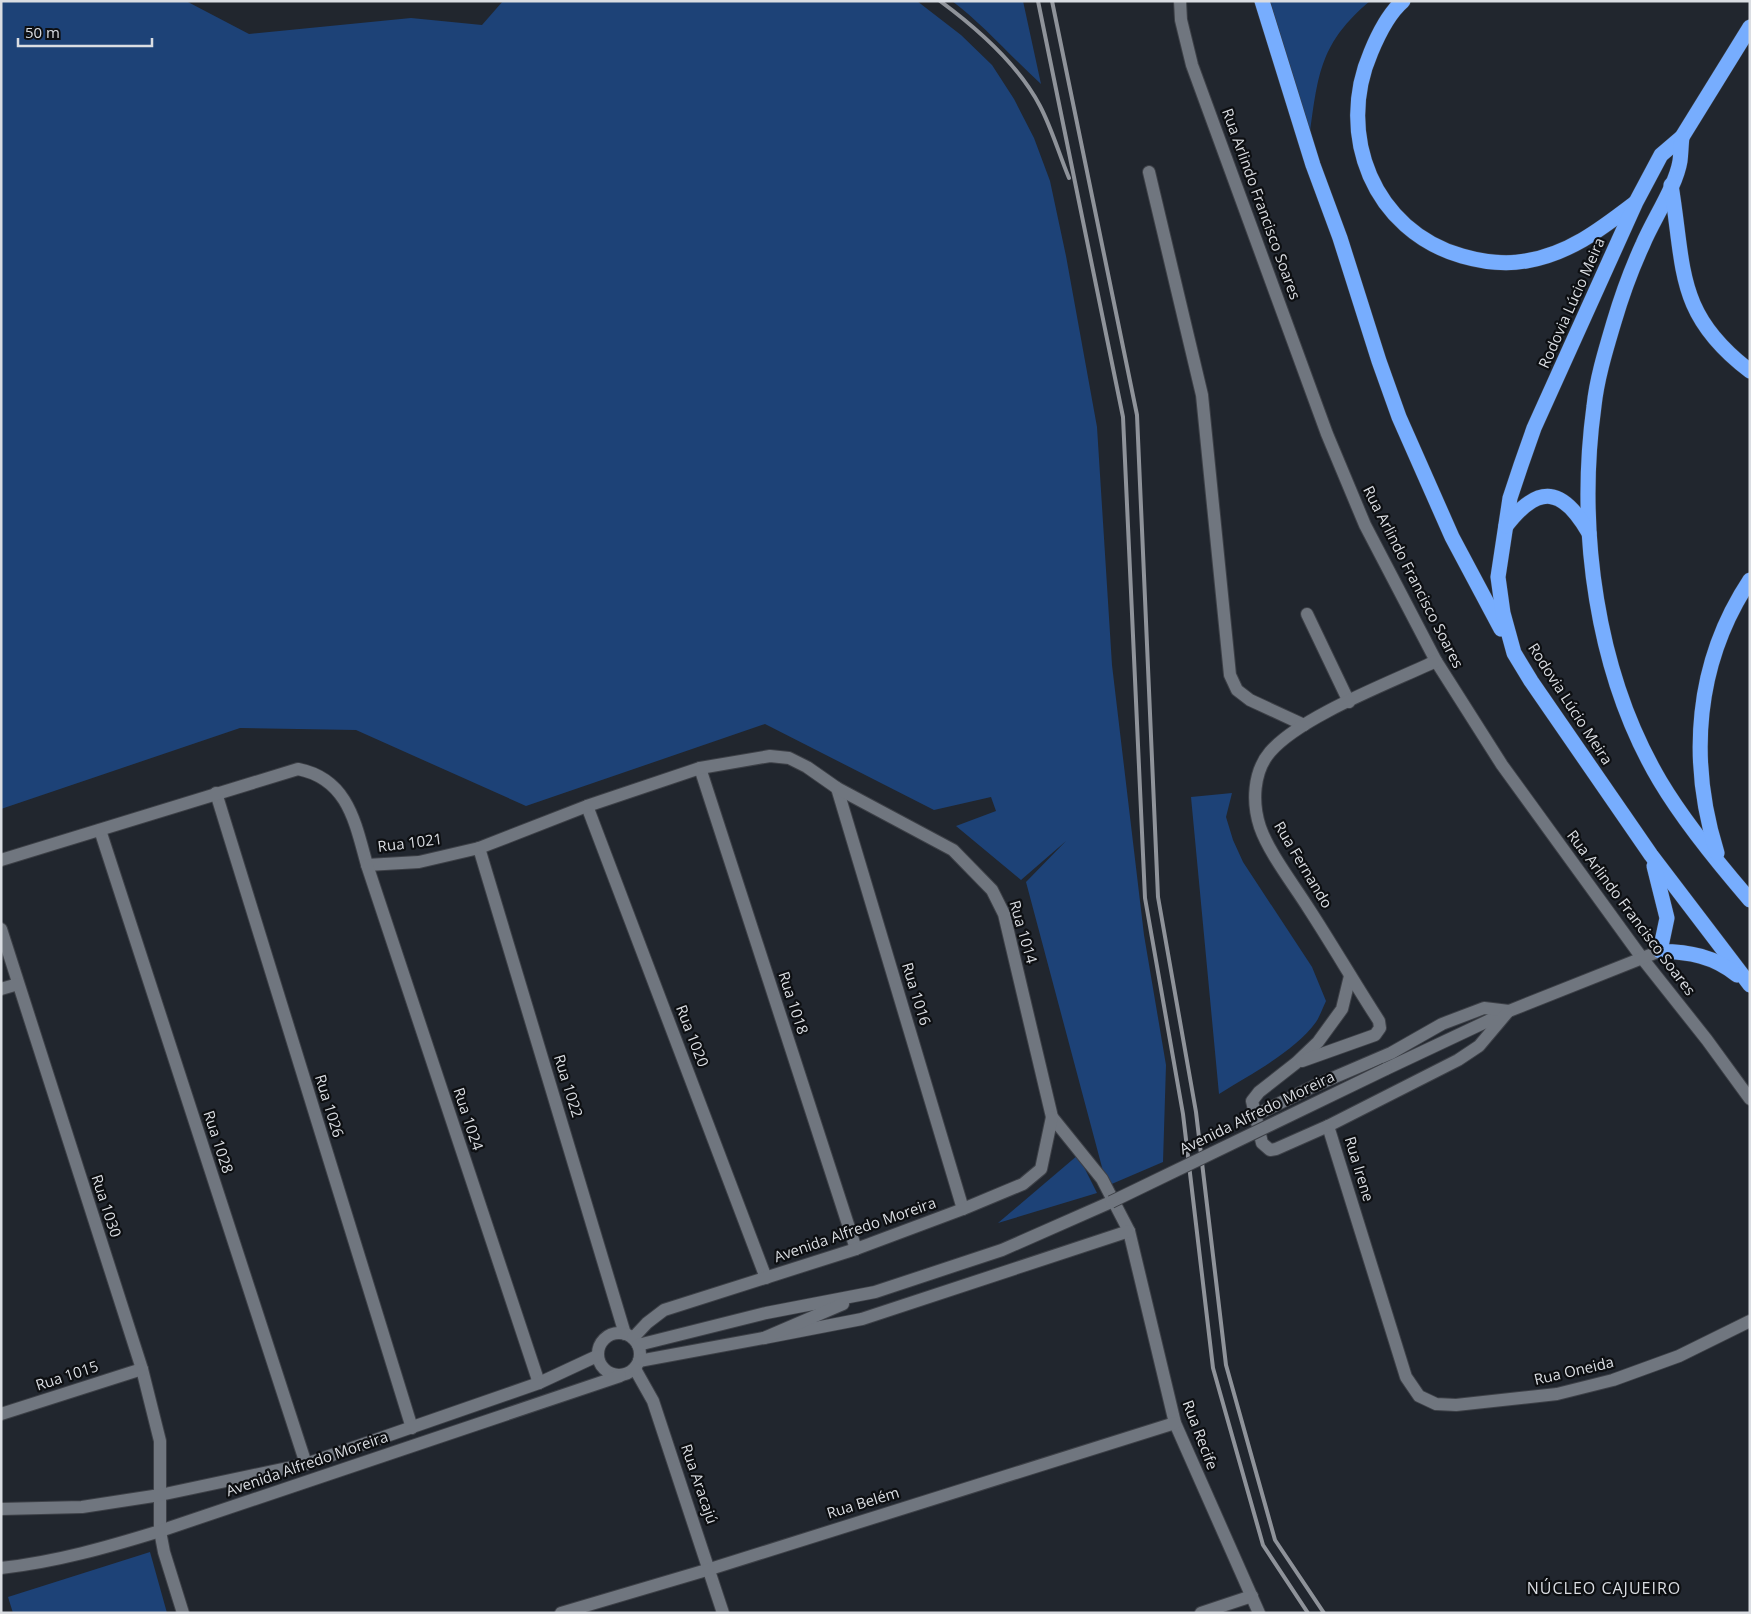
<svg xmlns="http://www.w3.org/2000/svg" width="1751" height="1614" viewBox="0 0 1751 1614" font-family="'Open Sans',sans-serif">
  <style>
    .green { fill: #1d4277 }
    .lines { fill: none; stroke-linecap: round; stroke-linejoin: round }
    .minor-casing { stroke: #3d4047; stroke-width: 14 }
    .highway-casing { stroke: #3d4047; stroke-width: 16 }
    .minor { stroke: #70767f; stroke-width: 12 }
    .highway { stroke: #77adfe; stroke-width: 15 }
    .rail { stroke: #8f939a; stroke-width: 4 }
    .minor-bridge-casing { stroke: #3d4047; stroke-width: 14; stroke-linecap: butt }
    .minor-bridge { stroke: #70767f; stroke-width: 12 }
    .labels { text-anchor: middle; stroke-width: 4.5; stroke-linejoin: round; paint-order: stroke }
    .street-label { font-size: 15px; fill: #dadde2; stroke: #0d0f12 }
    .neighbourhood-label { font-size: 16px; letter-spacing: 1px; fill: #dadde2; stroke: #0d0f12 }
  </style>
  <rect width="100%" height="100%" fill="#21262e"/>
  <g class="green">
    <polygon points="1,1 186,1 249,34 411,18 482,25 503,1 917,1 961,35 992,65 1014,99 1034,138 1050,181 1066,256 1097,427 1112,665 1144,935 1166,1065 1163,1162 1107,1186 1026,882 1066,841 1021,880 956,826 996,811 991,797 934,810 765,724 526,806 356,730 240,728 1,809"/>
    <path d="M952,1H1023L1041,84C1011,57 985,26 952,1Z"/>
    <path d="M1270,1H1370C1321,42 1318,73 1310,133Z"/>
    <path d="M1232,793L1226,817L1233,840L1243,862L1312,967L1326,1001C1323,1007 1320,1016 1316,1022C1294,1052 1251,1074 1219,1094L1191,797Z"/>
    <polygon points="1078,1155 1097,1193 998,1223"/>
    <polygon points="150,1552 167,1613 13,1613 8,1597"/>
  </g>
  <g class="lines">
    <defs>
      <g id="minor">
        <polyline points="1180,1 1181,20 1192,65 1327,434 1365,525 1436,661 1502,765 1642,958 1707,1040 1750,1099"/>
        <polyline points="1149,172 1202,395 1230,675 1237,690 1250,700 1304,725"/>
        <polyline points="1307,614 1349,702"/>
        <polyline points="700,768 856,1249"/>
        <polyline points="837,788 963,1209"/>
        <polyline points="216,793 412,1428"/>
        <polyline points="587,806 766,1278"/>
        <polyline points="100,830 306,1464"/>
        <polyline points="479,848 625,1334"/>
        <path d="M1,860L298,769C348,779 355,822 367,865L419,862L479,848L587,806L700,768L770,756L789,758L807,767L837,788L953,850L992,890L1004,914L1052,1117L1102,1179L1129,1231L1175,1423L1259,1613"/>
        <polyline points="367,865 539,1383"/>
        <polyline points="1,929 142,1369 160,1441 160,1531 164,1552 183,1613"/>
        <polyline points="1350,976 1342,1009 1318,1042 1296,1063 1259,1092 1252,1101 1262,1143 1270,1150 1276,1149 1328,1126 1406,1377 1419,1396 1436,1404 1456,1405 1557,1394 1613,1380 1679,1356 1750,1321"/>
        <polyline points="1,989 18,984"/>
        <path d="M1302,1061L1375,1035L1380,1028L1379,1021C1355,984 1333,946 1309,909C1294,885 1269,853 1260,827C1252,803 1253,772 1270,752C1301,716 1392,682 1436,661"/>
        <polyline points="1386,1069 1509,1011 1660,951"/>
        <polyline points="1256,1115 1314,1086 1391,1053 1442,1024 1484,1008 1509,1011"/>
        <polyline points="1328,1126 1458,1060 1479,1046 1506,1014"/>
        <circle cx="619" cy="1354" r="21"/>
        <polyline points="633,1338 647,1323 664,1310 856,1249 963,1209 1023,1184 1041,1169 1052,1117"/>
        <polyline points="764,1338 862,1319 1129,1231"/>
        <polyline points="638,1345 766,1313 875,1292 1002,1250 1111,1202"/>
        <polyline points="639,1361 764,1338 843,1304"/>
        <polyline points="635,1369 653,1401 723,1613"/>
        <polyline points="1,1414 142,1369"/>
        <polyline points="1,1509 82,1507 160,1495 306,1464 539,1383 597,1356"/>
        <path d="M1,1568C56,1562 108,1547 160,1531L620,1376"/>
        <polyline points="561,1613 710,1569 1175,1423"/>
        <polyline points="1201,1613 1252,1596"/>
      </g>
      <g id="highway">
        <polyline points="1262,1 1313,165 1340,238 1379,361 1399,417 1452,537 1501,629"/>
        <path d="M1403,1C1389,13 1378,35 1371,52C1335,135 1374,231 1462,256C1483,262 1504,265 1526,261C1569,254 1601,229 1635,203"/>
        <polyline points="1750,27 1682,137 1661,155 1636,202 1534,428 1521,465 1510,498 1498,577 1503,613 1514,653 1531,681 1651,855 1750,985"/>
        <path d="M1682,137C1681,145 1681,153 1680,161C1676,186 1653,220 1643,244C1631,270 1622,295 1614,322C1606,349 1597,378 1594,406C1577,530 1596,673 1660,781C1685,823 1718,863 1750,900"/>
        <path d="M1671,185C1685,269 1675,314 1750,371"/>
        <path d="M1506,526C1539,483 1563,488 1589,533"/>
        <path d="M1717,853C1688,760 1695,663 1750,580"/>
        <path d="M1654,866L1667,918L1660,951C1689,952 1714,956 1737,975"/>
      </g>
    </defs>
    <use href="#minor" class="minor-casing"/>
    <use href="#highway" class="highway-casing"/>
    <use href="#minor" class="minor"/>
    <use href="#highway" class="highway"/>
    <g class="rail">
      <path d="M940,1C978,29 1018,64 1040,106C1052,129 1059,154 1069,178"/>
      <polyline points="1038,1 1123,417 1145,898 1183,1114 1213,1368 1263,1545 1308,1613"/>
      <polyline points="1052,1 1137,415 1158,897 1196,1112 1226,1365 1275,1540 1324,1613"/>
    </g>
    <defs>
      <polyline id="minor-bridge" points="1111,1202 1386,1069"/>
    </defs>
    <use href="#minor-bridge" class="minor-bridge-casing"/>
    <use href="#minor-bridge" class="minor-bridge"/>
  </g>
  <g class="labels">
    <g class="street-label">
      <text transform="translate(1261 204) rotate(70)" y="5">Rua Arlindo Francisco Soares</text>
      <text transform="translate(1572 303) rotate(-66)" y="5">Rodovia Lúcio Meira</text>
      <text transform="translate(1413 577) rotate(63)" y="5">Rua Arlindo Francisco Soares</text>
      <text transform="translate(1570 704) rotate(57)" y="5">Rodovia Lúcio Meira</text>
      <text transform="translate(410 843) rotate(-7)" y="5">Rua 1021</text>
      <text transform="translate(1303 865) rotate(59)" y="5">Rua Fernando</text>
      <text transform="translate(1631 913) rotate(53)" y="5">Rua Arlindo Francisco Soares</text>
      <text transform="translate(1023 932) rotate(74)" y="5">Rua 1014</text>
      <text transform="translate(916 994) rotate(73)" y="5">Rua 1016</text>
      <text transform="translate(793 1003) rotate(72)" y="5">Rua 1018</text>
      <text transform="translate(692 1036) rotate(69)" y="5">Rua 1020</text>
      <text transform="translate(568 1086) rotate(73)" y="5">Rua 1022</text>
      <text transform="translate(329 1106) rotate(73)" y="5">Rua 1026</text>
      <text transform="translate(1257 1113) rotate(-26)" y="5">Avenida Alfredo Moreira</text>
      <text transform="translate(468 1119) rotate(72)" y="5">Rua 1024</text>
      <text transform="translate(218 1142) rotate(72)" y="5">Rua 1028</text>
      <text transform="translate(1359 1169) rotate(73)" y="5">Rua Irene</text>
      <text transform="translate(106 1206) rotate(72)" y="5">Rua 1030</text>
      <text transform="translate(855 1230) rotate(-19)" y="5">Avenida Alfredo Moreira</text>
      <text transform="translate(1574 1371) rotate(-13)" y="5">Rua Oneida</text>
      <text transform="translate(67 1376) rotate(-18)" y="5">Rua 1015</text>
      <text transform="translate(1200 1435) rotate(69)" y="5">Rua Recife</text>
      <text transform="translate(307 1464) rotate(-19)" y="5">Avenida Alfredo Moreira</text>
      <text transform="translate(699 1484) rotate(71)" y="5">Rua Aracajú</text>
      <text transform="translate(863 1503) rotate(-17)" y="5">Rua Belém</text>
    </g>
    <g class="neighbourhood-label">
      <text x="1604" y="1594">NÚCLEO CAJUEIRO</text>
    </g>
  </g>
  <rect width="1751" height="1614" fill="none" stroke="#dadde2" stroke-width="5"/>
  <path d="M18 38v8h134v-8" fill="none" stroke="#dadde2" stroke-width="2.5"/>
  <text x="25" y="38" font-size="15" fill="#dadde2" stroke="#0d0f12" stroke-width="4" paint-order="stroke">50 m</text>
</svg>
